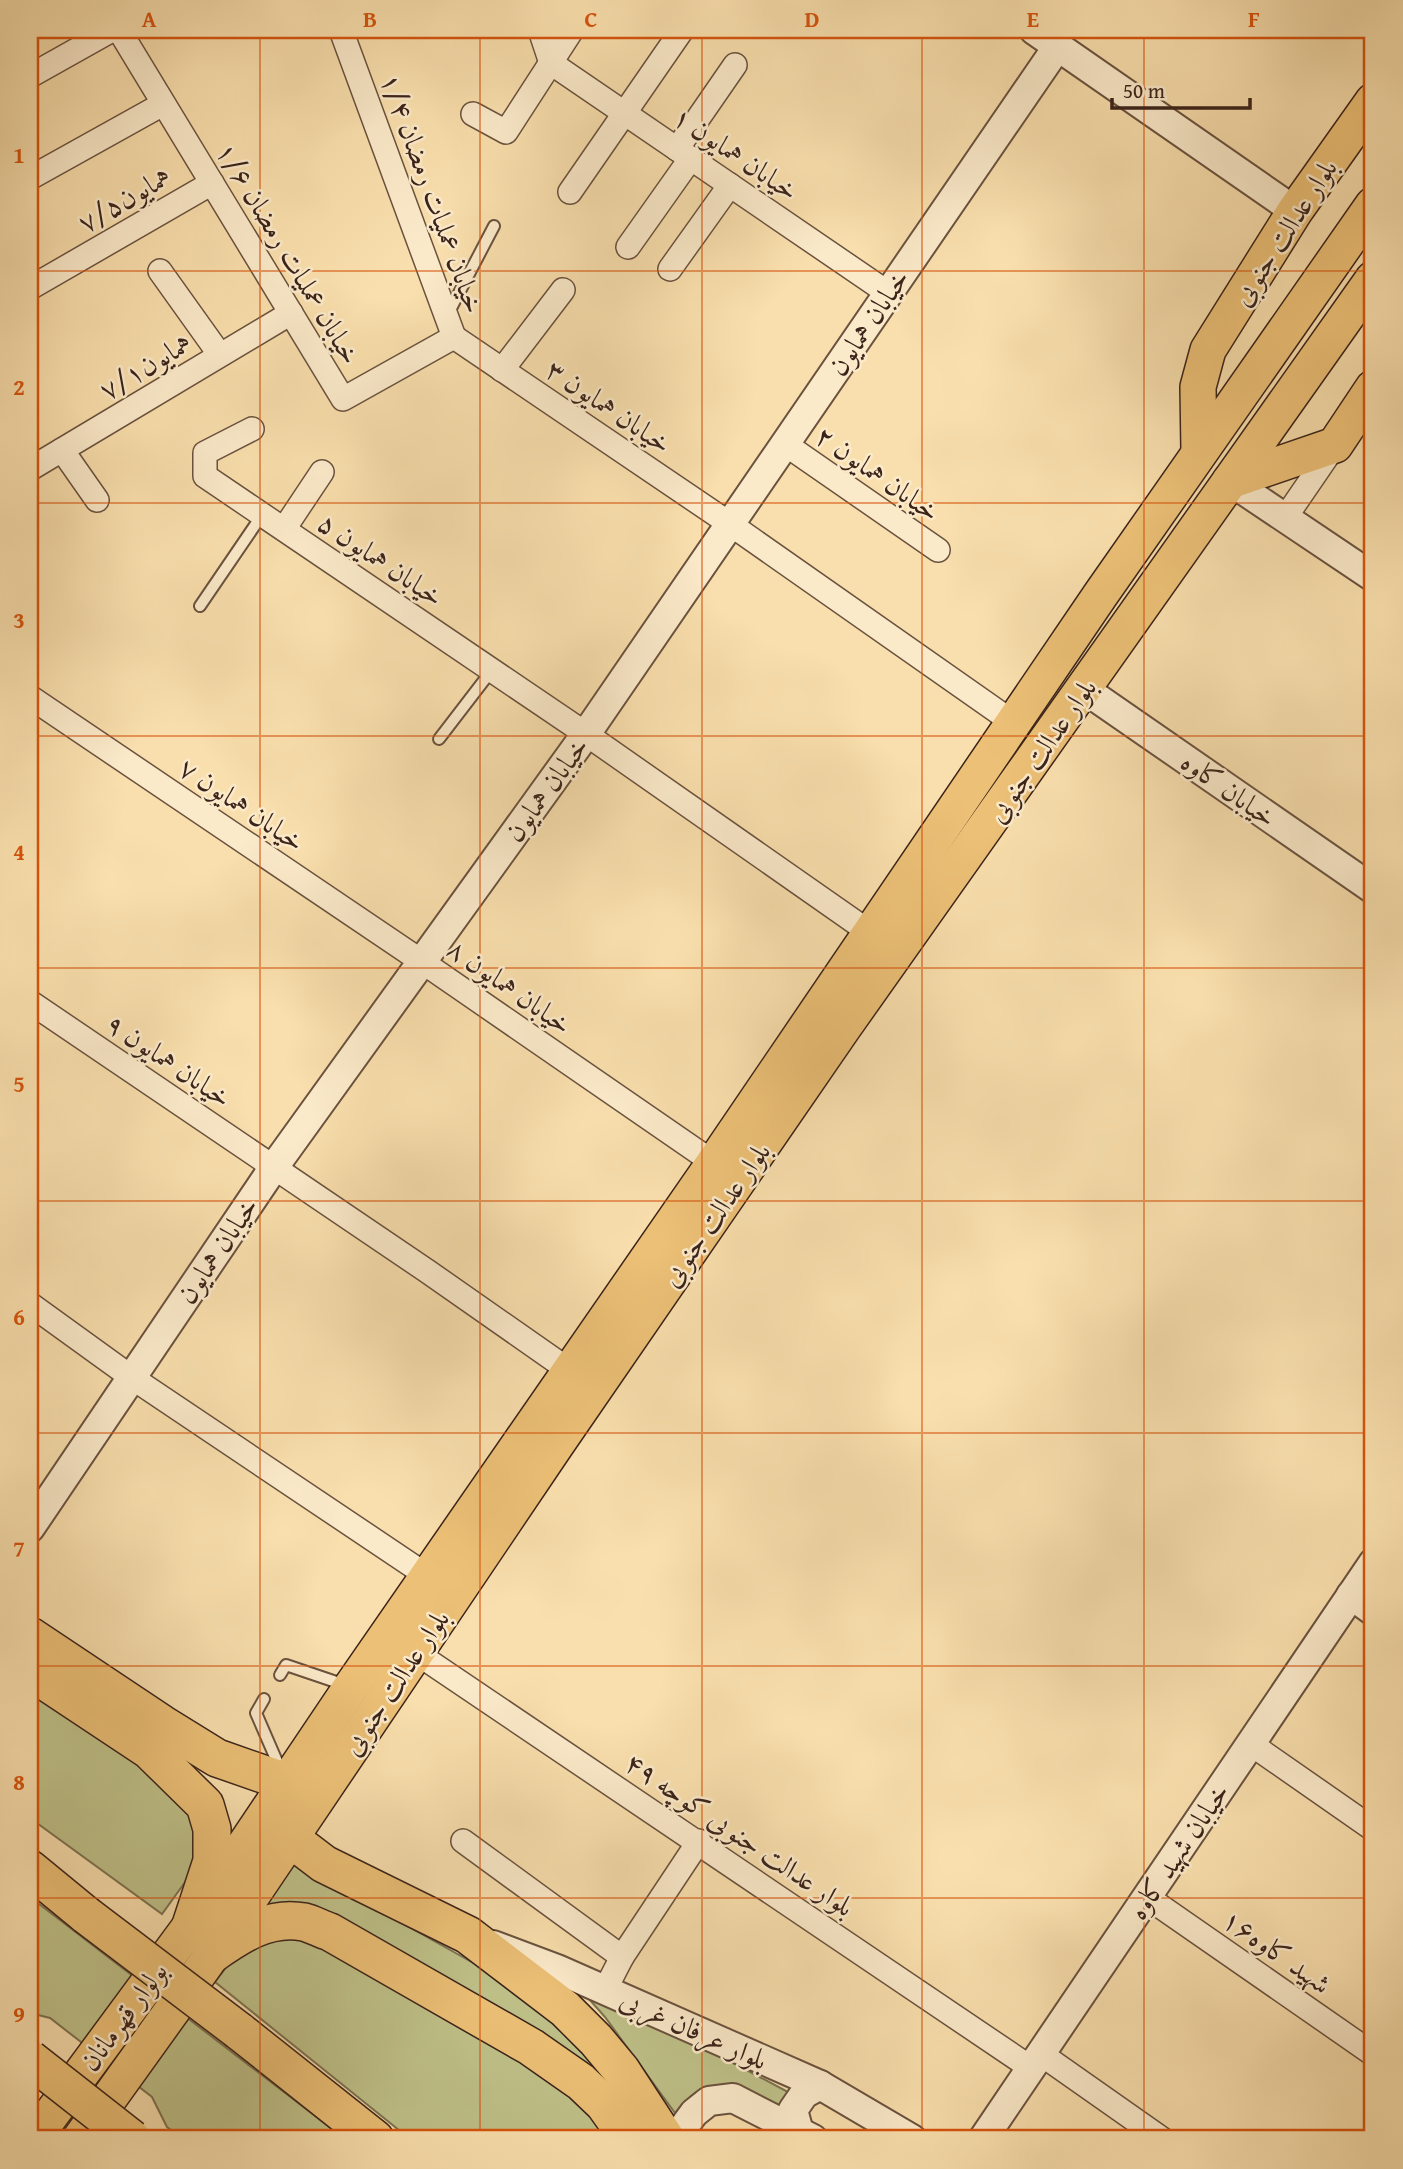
<svg xmlns="http://www.w3.org/2000/svg" width="1403" height="2169" viewBox="0 0 1403 2169" font-family="'Gentium Book Plus',Amiri,serif">
  <style>
    .green { fill: #bfc189; stroke: #7d7252; stroke-width: 2 }
    .lines { fill: none; stroke-linecap: round; stroke-linejoin: round }
    .service-casing { stroke: #6a523f; stroke-width: 14 }
    .minor-casing { stroke: #6a523f; stroke-width: 26 }
    .tertiary-casing { stroke: #6a523f; stroke-width: 32 }
    .primary-casing { stroke: #3b231a; stroke-width: 38 }
    .trunk-casing { stroke: #3b231a; stroke-width: 40 }
    .service { stroke: #fbeaca; stroke-width: 10 }
    .minor { stroke: #fbeaca; stroke-width: 23 }
    .tertiary { stroke: #fbeaca; stroke-width: 28 }
    .primary { stroke: #ecc076; stroke-width: 35 }
    .trunk { stroke: #ecc076; stroke-width: 37 }
    .trunk-bridge-casing { stroke: #3b231a; stroke-width: 40; stroke-linecap: butt }
    .trunk-bridge { stroke: #ecc076; stroke-width: 37 }
    .grid { fill: none; stroke: #d7540d; stroke-width: 2; stroke-opacity: 0.55 }
    .labels { text-anchor: middle; stroke-width: 5; stroke-linejoin: round; paint-order: stroke }
    .street-label { font-size: 28px; fill: #3b231a; stroke: #fbeaca }
    .neatline { fill: none; stroke: #d7540d; stroke-width: 2.5 }
    .grid-label { font-size: 23px; text-anchor: middle; font-weight: bold; fill: #d7540d }
  </style>
  <rect width="100%" height="100%" fill="#f9dfad"/>
  <filter id="stains"><feTurbulence type="fractalNoise" baseFrequency=".00286" numOctaves="4"/><feColorMatrix values="0 0 0 0 .2 0 0 0 0 .09 0 0 0 0 .02 0 0 0 .5 -.17"/></filter>
  <radialGradient id="worn" r=".72"><stop offset=".6" stop-color="#630" stop-opacity="0"/><stop offset="1" stop-color="#630" stop-opacity=".3"/></radialGradient>
  <g class="green">
    <polygon points="30,1689 182,1792 196,1809 201,1860 162,1914 30,1818"/>
    <polygon points="291,1857 375,1908 511,1984 602,2063 641,2132 260,1907"/>
    <polygon points="30,1897 345,2139 183,2139 167,2127 152,2097 50,2018 30,2013"/>
    <polygon points="301,1935 572,2091 612,2139 410,2139 215,1982 228,1965 258,1941"/>
    <path d="M588,1986L788,2092L780,2112C753,2097 726,2077 695,2093C688,2097 681,2107 675,2113L605,2017L580,1989Z"/>
  </g>
  <g class="lines">
    <defs>
      <g id="service">
        <polyline points="448,314 494,226"/>
        <polyline points="200,606 262,515"/>
        <polyline points="439,739 492,670"/>
        <polyline points="280,1675 286,1665 345,1685"/>
        <polyline points="264,1699 256,1713 282,1773"/>
      </g>
      <g id="minor">
        <polyline points="119,30 343,399 454,337"/>
        <polyline points="341,30 454,337"/>
        <polyline points="540,30 551,63"/>
        <polyline points="551,63 888,293"/>
        <polyline points="30,76 112,30"/>
        <polyline points="473,114 506,132 572,30"/>
        <polyline points="677,149 735,65"/>
        <polyline points="30,178 163,104"/>
        <polyline points="570,192 682,30"/>
        <polyline points="628,247 691,158"/>
        <polyline points="670,269 730,185"/>
        <polyline points="160,271 220,355"/>
        <polyline points="30,288 212,183"/>
        <polyline points="454,337 730,524 1014,723"/>
        <polyline points="502,370 563,290"/>
        <polyline points="252,429 205,453 205,476 586,734 872,934"/>
        <polyline points="785,444 938,550"/>
        <polyline points="62,450 97,500"/>
        <polyline points="30,469 291,313"/>
        <polyline points="1285,518 1335,445"/>
        <polyline points="284,529 322,472"/>
        <polyline points="30,697 421,961 714,1163"/>
        <polyline points="30,1002 427,1271 570,1371"/>
        <polyline points="30,1304 131,1377 429,1577"/>
        <polyline points="415,1652 1031,2068"/>
        <polyline points="1251,1744 1373,1829"/>
        <polyline points="463,1841 622,1957"/>
        <polyline points="1147,1897 1373,2054"/>
        <polyline points="605,1990 622,1957 699,1841"/>
        <polyline points="1041,2054 1162,2139"/>
      </g>
      <g id="tertiary">
        <polyline points="1034,30 1295,211"/>
        <polyline points="1230,481 1373,577"/>
        <polyline points="1084,689 1373,889"/>
        <polyline points="30,1528 274,1167 586,734 1058,46"/>
        <polyline points="1351,1595 1373,1611"/>
        <polyline points="493,1945 557,1969 820,2085 912,2139"/>
        <polyline points="799,2132 793,2110 804,2094 820,2085"/>
        <polyline points="679,2139 683,2128 694,2113 709,2101 733,2098 813,2139"/>
        <polyline points="983,2139 1373,1563"/>
      </g>
      <g id="primary">
        <polyline points="1199,451 1198,387 1208,350 1295,211 1373,101"/>
        <polyline points="1230,481 1335,445 1373,388"/>
        <polyline points="33,2139 191,1925 351,1687 714,1163 1101,594 1373,205"/>
        <polyline points="80,2139 207,1962 556,1445 843,1028 1373,279"/>
      </g>
      <g id="trunk">
        <polyline points="30,1636 162,1724 217,1758 286,1782"/>
        <polyline points="30,1671 149,1750 205,1805 212,1829 212,1861 191,1925"/>
        <polyline points="291,1835 303,1848 324,1864 468,1935 565,2009 596,2040 621,2070 666,2139"/>
        <polyline points="30,1869 86,1915"/>
        <path d="M211,1955C238,1936 268,1915 304,1922C312,1924 321,1929 330,1932L531,2047L581,2082L604,2104L629,2139"/>
        <polyline points="239,2031 375,2139"/>
      </g>
    </defs>
    <use href="#service" class="service-casing"/>
    <use href="#minor" class="minor-casing"/>
    <use href="#tertiary" class="tertiary-casing"/>
    <use href="#primary" class="primary-casing"/>
    <use href="#trunk" class="trunk-casing"/>
    <use href="#service" class="service"/>
    <use href="#minor" class="minor"/>
    <use href="#tertiary" class="tertiary"/>
    <use href="#primary" class="primary"/>
    <use href="#trunk" class="trunk"/>
    <defs>
      <g id="trunk-bridge">
        <polyline points="86,1915 239,2031"/>
        <polyline points="30,2059 132,2139"/>
      </g>
    </defs>
    <use href="#trunk-bridge" class="trunk-bridge-casing"/>
    <use href="#trunk-bridge" class="trunk-bridge"/>
  </g>
  <path class="grid" d="M260,30V2139M480,30V2139M702,30V2139M922,30V2139M1144,30V2139M30,271H1373M30,503H1373M30,736H1373M30,968H1373M30,1201H1373M30,1433H1373M30,1666H1373M30,1898H1373"/>
  <g class="labels">
    <g class="street-label">
      <text transform="translate(736 153) rotate(34)" y="10">خیابان همایون ۱</text>
      <text transform="translate(433 193) rotate(70)" y="10">خیابان عملیات رمضان ۱/۴</text>
      <text transform="translate(124 199) rotate(-30)" y="10">همایون۷/۵</text>
      <text transform="translate(1284 232) rotate(-57)" y="10">بلوار عدالت جنوبی</text>
      <text transform="translate(289 253) rotate(59)" y="10">خیابان عملیات رمضان ۱/۶</text>
      <text transform="translate(868 322) rotate(-56)" y="10">خیابان همایون</text>
      <text transform="translate(145 366) rotate(-31)" y="10">همایون۷/۱</text>
      <text transform="translate(609 406) rotate(34)" y="10">خیابان همایون ۳</text>
      <text transform="translate(878 473) rotate(35)" y="10">خیابان همایون ۲</text>
      <text transform="translate(381 559) rotate(34)" y="10">خیابان همایون ۵</text>
      <text transform="translate(1041 750) rotate(-55)" y="10">بلوار عدالت جنوبی</text>
      <text transform="translate(546 789) rotate(-54)" y="10">خیابان همایون</text>
      <text transform="translate(1229 789) rotate(35)" y="10">خیابان کاوه</text>
      <text transform="translate(242 804) rotate(34)" y="10">خیابان همایون ۷</text>
      <text transform="translate(510 986) rotate(35)" y="10">خیابان همایون ۸</text>
      <text transform="translate(169 1060) rotate(34)" y="10">خیابان همایون ۹</text>
      <text transform="translate(715 1214) rotate(-55)" y="10">بلوار عدالت جنوبی</text>
      <text transform="translate(217 1250) rotate(-56)" y="10">خیابان همایون</text>
      <text transform="translate(395 1682) rotate(-56)" y="10">بلوار عدالت جنوبی</text>
      <text transform="translate(740 1834) rotate(34)" y="10">بلوار عدالت جنوبی کوچه ۴۹</text>
      <text transform="translate(1178 1851) rotate(-56)" y="10">خیابان شهید کاوه</text>
      <text transform="translate(1277 1951) rotate(35)" y="10">شهید کاوه۱۶</text>
      <text transform="translate(123 2016) rotate(-54)" y="10">بولوار قهرمانان</text>
      <text transform="translate(694 2029) rotate(24)" y="10">بلوار عرفان غربی</text>
    </g>
  </g>
  <rect width="1403" height="2169" fill="none" stroke="#f9dfad" stroke-width="77"/>
  <path d="M1112 98v10h138v-10" fill="none" stroke="#3b231a" stroke-width="3.5"/>
  <text x="1123" y="98" font-size="21" fill="#3b231a" stroke="#fbeaca" stroke-width="5" paint-order="stroke">50 m</text>
  <rect x="38" y="38" width="1326" height="2092" class="neatline"/>
  <g class="grid-label">
    <text x="149" y="27">A</text>
    <text x="370" y="27">B</text>
    <text x="591" y="27">C</text>
    <text x="812" y="27">D</text>
    <text x="1033" y="27">E</text>
    <text x="1254" y="27">F</text>
    <text x="19" y="163">1</text>
    <text x="19" y="395">2</text>
    <text x="19" y="628">3</text>
    <text x="19" y="860">4</text>
    <text x="19" y="1092">5</text>
    <text x="19" y="1325">6</text>
    <text x="19" y="1557">7</text>
    <text x="19" y="1790">8</text>
    <text x="19" y="2022">9</text>
  </g>
  <rect width="100%" height="100%" filter="url(#stains)"/>
  <rect width="100%" height="100%" fill="url(#worn)"/>
</svg>
